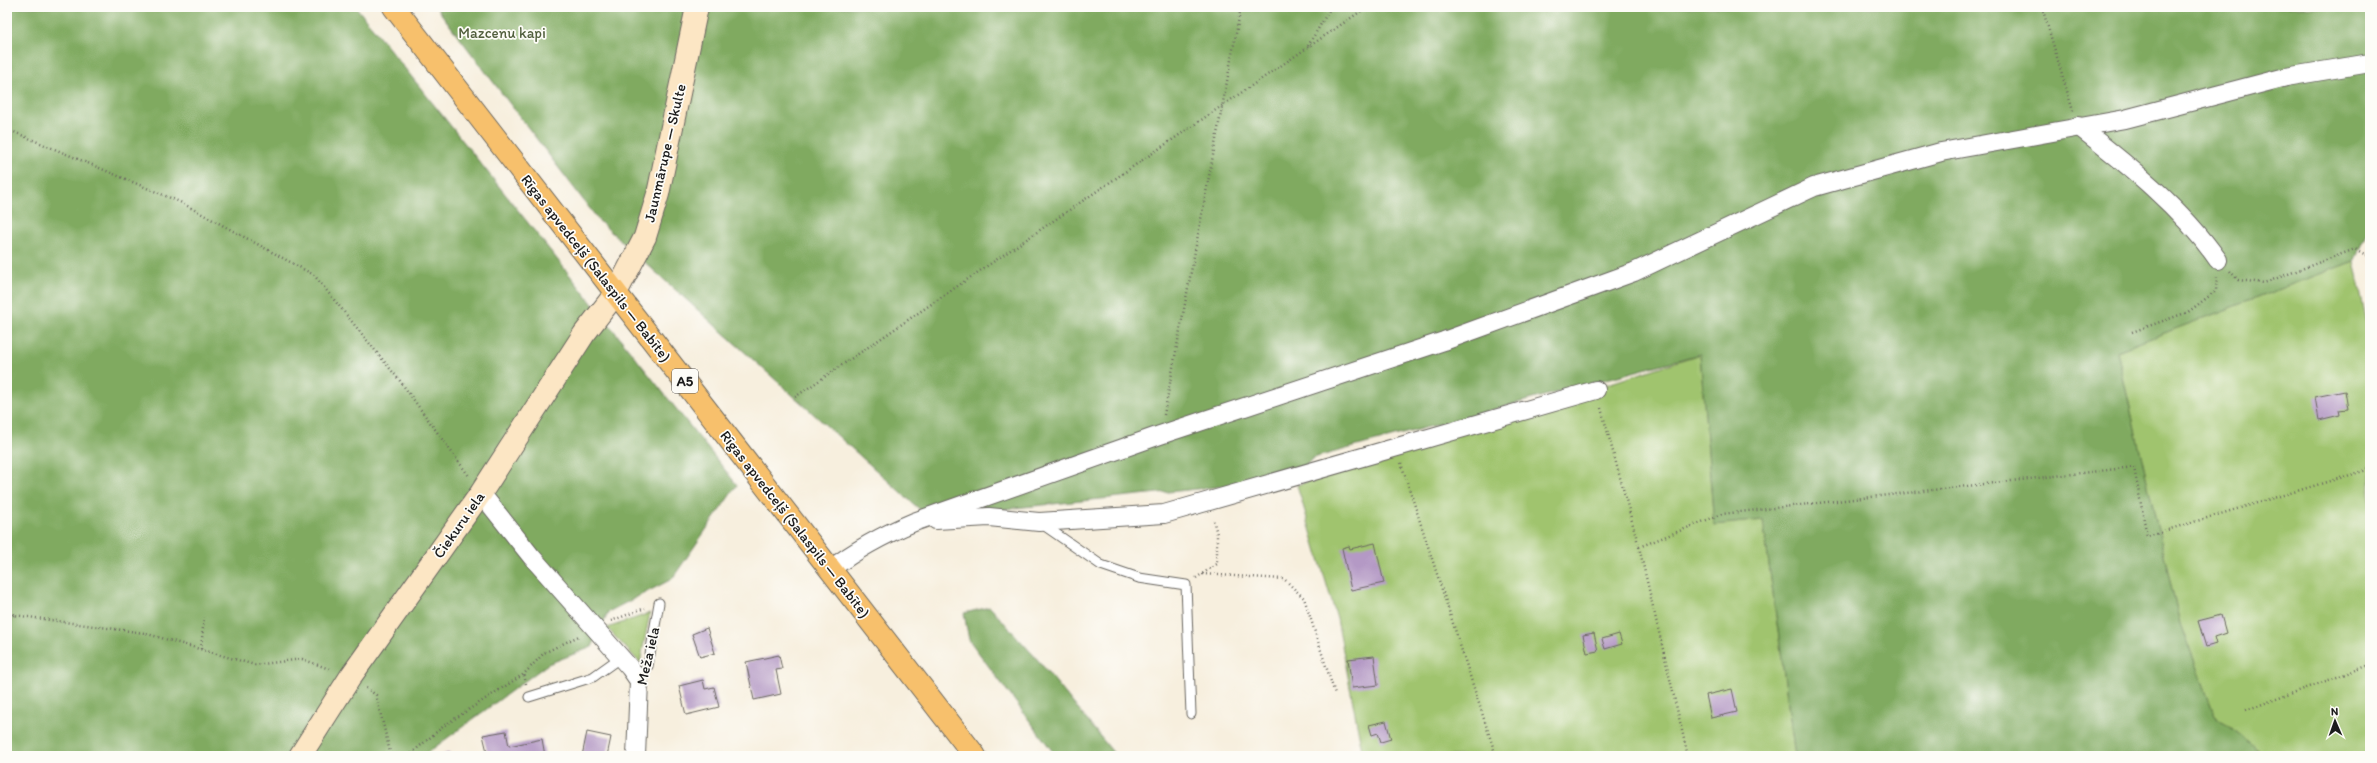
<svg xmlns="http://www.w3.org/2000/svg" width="2377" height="763" viewBox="0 0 2377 763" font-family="Itim,sans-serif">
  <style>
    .green { fill: #a0c46e; stroke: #5e7045 }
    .forest { fill: #80aa61; stroke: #4e633e }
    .building { fill: #b499c5 }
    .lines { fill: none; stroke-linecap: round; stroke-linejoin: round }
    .lane-casing { stroke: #696660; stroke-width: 11 }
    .street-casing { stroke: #696660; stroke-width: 20 }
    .secondary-casing { stroke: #696660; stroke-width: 24 }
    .highway-casing { stroke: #696660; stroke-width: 24 }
    .path { stroke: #696660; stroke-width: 2.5; stroke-dasharray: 1 3; stroke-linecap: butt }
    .lane { stroke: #fff; stroke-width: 9 }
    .street { stroke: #fff; stroke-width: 18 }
    .secondary { stroke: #fce6c4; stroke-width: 22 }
    .highway { stroke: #f7c06c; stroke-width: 22 }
    .labels { text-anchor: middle; stroke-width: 3.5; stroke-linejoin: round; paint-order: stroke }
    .shield { fill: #fdfcf7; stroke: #605f5e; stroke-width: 1 }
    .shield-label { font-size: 14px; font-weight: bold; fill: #1c1c1c }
    .park-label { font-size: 15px; fill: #515f3d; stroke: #fdfcf7 }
    .street-label { font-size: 15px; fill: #1c1c1c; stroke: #fdfcf7 }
  </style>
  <rect width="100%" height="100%" fill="#fdfcf7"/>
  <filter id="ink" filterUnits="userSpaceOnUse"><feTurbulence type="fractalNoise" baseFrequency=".025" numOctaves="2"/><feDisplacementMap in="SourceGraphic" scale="8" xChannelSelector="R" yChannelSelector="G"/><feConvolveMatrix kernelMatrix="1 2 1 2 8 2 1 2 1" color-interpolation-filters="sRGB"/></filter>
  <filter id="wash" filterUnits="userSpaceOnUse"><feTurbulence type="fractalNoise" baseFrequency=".012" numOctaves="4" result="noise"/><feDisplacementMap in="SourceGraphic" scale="16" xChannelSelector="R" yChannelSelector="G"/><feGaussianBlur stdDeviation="0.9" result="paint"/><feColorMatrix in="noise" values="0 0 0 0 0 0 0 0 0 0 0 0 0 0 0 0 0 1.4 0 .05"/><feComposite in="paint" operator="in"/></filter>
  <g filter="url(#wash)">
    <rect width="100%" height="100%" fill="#f7efde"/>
    <g class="green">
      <polygon points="2354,261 2370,338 2370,756 2266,756 2215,716 2180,624 2117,351"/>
      <polygon points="1700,354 1714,525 1763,520 1795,756 1363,756 1337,619 1297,485"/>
      <polygon points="650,613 640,663 607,628"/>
    </g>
    <g class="forest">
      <polygon points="7,7 356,7 737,485 672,579 608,612 592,647 548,664 423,756 7,756"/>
      <polygon points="436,7 2370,7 2370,233 2366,234 2354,261 2117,351 2180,624 2215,716 2266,756 1795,756 1763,520 1714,525 1700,354 1313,458 1293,479 928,517 600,222"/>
      <polygon points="990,607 1038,660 1116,756 1056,756 969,640 964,613"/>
    </g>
    <g id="blocks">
      <g class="building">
        <polygon points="2345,391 2348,409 2339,410 2340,415 2319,420 2315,397"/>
        <polygon points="1375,543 1384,583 1351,590 1342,548 1349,546 1350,549"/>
        <polygon points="2221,615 2226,633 2214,637 2216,644 2206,647 2198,621"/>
        <polygon points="707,628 715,653 700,657 692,634"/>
        <polygon points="1594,633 1598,651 1587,653 1583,635"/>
        <polygon points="1619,634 1622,644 1605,649 1602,639"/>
        <polygon points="779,655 782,669 776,670 781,694 754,700 746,662"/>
        <polygon points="1374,656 1378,685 1352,688 1348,659"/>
        <polygon points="703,680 705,689 714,687 719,707 686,715 679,686"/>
        <polygon points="1732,689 1737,712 1711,718 1706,695"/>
        <polygon points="1386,721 1391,739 1381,742 1378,733 1372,735 1369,725"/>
        <polygon points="506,731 509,746 542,739 545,756 488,756 483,735"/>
        <polygon points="587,732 611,737 607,756 582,756"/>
        <polygon points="449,752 451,756 440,756"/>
      </g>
    </g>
  </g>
  <g filter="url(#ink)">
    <use href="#blocks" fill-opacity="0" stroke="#696660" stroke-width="1"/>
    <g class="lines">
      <defs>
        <g id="lane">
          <polyline points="1042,524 1101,565 1139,578 1186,585 1191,714"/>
          <polyline points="639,681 648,666 659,603"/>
          <polyline points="529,697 593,677 621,657"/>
        </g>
        <g id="street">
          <path d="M2078,126C2129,166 2181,207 2218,260"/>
          <polyline points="481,493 531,556 630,668 639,681 636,756"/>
          <polyline points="936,520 989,517 1039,522 1164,514 1596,390"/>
          <path d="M831,569C857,549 883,535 914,522L1160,435L1444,341L1634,272L1814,187L1941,152L2125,119L2286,77L2370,63"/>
        </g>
        <polyline id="secondary" points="300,756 351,676 481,493 584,334 616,293 645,237 658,194 697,7"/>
        <polyline id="highway" points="394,7 975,756"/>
      </defs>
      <use href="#lane" class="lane-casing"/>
      <use href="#street" class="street-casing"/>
      <use href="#secondary" class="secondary-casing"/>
      <use href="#highway" class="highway-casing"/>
      <g class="path">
        <polyline points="2042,7 2073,111"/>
        <polyline points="1308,46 1331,7"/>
        <polyline points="7,129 180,202 314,275 400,381 469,476"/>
        <polyline points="2230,271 2238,280 2264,283 2355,249 2370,257"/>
        <polyline points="2132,332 2188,312 2216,291 2217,277"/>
        <polyline points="795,397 1367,7"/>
        <polyline points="1601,408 1639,547 1688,756"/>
        <polyline points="1164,415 1241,7"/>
        <polyline points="1401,463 1496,756"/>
        <polyline points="1639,547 1722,514 2134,467 2147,536 2370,469"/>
        <polyline points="1202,574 1284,579 1304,598 1335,694"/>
        <polyline points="1196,578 1217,564 1217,534 1213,519"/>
        <polyline points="7,608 14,615 144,633 255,665 302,659 332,670"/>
        <polyline points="7,621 14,615"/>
        <polyline points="611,621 645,608"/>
        <polyline points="201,649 204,617"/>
        <polyline points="526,684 524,674 544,653 579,636"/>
        <polyline points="366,688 376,695 391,756"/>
        <polyline points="2246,710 2370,665"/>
        <polyline points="408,756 445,725 524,674"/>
      </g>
      <use href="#lane" class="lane"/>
      <use href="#street" class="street"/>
      <use href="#secondary" class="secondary"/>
      <use href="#highway" class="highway"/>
    </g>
  </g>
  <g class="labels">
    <rect class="shield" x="672" y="369" width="26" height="24" rx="3"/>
    <g class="shield-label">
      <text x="685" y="386">A5</text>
    </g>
    <g class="park-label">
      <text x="502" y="38">Mazcenu kapi</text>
    </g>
    <g class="street-label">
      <text transform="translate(665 153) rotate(-77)" y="5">Jaunmārupe — Skulte</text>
      <text transform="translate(596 268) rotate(52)" y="5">Rīgas apvedceļš (Salaspils — Babīte)</text>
      <text transform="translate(795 524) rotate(52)" y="5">Rīgas apvedceļš (Salaspils — Babīte)</text>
      <text transform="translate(459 525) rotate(-55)" y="5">Čiekuru iela</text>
      <text transform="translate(648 656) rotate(-77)" y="5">Meža iela</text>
    </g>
  </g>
  <rect width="2377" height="763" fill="none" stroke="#fdfcf7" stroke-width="24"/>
  <g transform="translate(2335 721) rotate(358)" stroke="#fdfcf7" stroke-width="3" paint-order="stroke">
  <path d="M0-3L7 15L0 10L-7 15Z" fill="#1c1c1c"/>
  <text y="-6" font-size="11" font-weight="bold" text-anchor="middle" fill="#1c1c1c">N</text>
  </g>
</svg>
